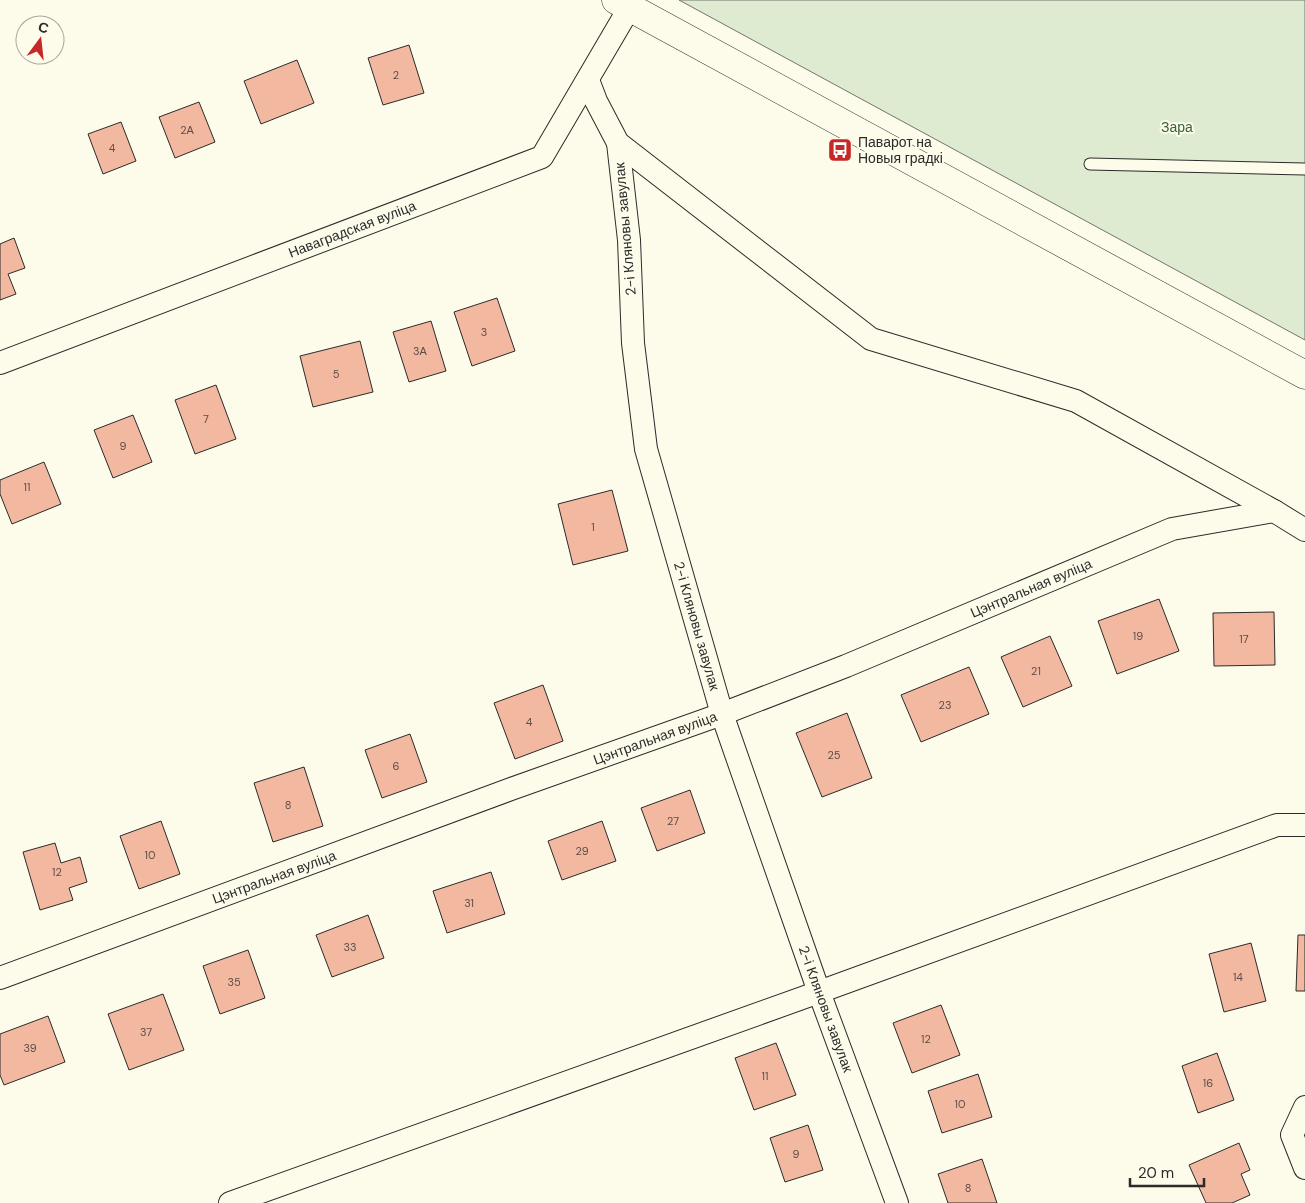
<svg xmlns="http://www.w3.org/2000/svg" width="1305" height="1203" viewBox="0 0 1305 1203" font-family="'DM Sans',sans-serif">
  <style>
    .green { fill: #deebd1; stroke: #74746e }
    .building { fill: #f2b8a0; stroke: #2b2b2b }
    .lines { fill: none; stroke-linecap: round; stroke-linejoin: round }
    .lane-casing { stroke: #2b2b2b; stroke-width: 13 }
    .street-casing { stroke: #2b2b2b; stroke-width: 24 }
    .secondary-casing { stroke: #2b2b2b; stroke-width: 29 }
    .lane { stroke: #fdfbea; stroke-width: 11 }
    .street { stroke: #fdfbea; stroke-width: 22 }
    .secondary { stroke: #fdfbea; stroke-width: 28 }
    .labels { text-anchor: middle; stroke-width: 4; stroke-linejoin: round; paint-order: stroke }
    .number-label { font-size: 11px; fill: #5d4e48 }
    .park-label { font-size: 14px; fill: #34623c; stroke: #fdfbea }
    .poi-label { font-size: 14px; fill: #2b2b2b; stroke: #fdfbea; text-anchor: start }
    .street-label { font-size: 14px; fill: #2b2b2b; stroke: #fdfbea }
  </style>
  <rect width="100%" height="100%" fill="#fdfbea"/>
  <polygon class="green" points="679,0 1305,0 1305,340"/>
  <g class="building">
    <polygon points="409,45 424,93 383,105 368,58"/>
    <polygon points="297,60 314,103 261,124 244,81"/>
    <polygon points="199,102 215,142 175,158 159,117"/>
    <polygon points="121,122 136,161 103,174 88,134"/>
    <polygon points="14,238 25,268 8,274 16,294 0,300 0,244"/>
    <polygon points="497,298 515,351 472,366 454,312"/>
    <polygon points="431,321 446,371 409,382 393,332"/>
    <polygon points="360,341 373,392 313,407 300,356"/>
    <polygon points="216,385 236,439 195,454 175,400"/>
    <polygon points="133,415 152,462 113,478 94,430"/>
    <polygon points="44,462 61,504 12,524 0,494 0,480"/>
    <polygon points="612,490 628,551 573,565 558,504"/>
    <polygon points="1159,599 1179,651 1117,674 1098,621"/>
    <polygon points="1274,612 1275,665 1214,666 1213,613"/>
    <polygon points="1050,636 1072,686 1023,707 1001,657"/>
    <polygon points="969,667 989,714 921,742 901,695"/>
    <polygon points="543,685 563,741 515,759 494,703"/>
    <polygon points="847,713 872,778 822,797 796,733"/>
    <polygon points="410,734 427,782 382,798 365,750"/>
    <polygon points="304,767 323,826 273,842 254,783"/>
    <polygon points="690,790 705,833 657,851 641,808"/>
    <polygon points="161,821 180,874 139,889 120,836"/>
    <polygon points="602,821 616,861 562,880 548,841"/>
    <polygon points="55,843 61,863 80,857 87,882 69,888 73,900 40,910 23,852"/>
    <polygon points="491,872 505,914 447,933 433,891"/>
    <polygon points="368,915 384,958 332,977 316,935"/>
    <polygon points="1298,935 1305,935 1305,991 1296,991"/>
    <polygon points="1251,943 1266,1001 1224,1012 1209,954"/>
    <polygon points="248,950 265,998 220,1014 203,966"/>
    <polygon points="163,994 184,1050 129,1070 108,1014"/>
    <polygon points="941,1005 960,1055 912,1073 893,1023"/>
    <polygon points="48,1016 65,1062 4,1085 0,1075 0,1034"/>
    <polygon points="776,1043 796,1095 754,1110 735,1058"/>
    <polygon points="1217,1053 1234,1100 1198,1113 1182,1066"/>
    <polygon points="978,1074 992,1117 942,1133 928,1091"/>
    <polygon points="808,1125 823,1170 785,1182 770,1138"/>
    <polygon points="1239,1143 1250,1170 1241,1174 1250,1195 1232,1203 1206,1203 1189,1165"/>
    <polygon points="982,1159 997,1203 948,1203 938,1174"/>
  </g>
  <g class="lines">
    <defs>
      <polyline id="lane" points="1090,164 1305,169"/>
      <g id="street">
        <polyline points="588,80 596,101 618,143 871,339 1076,401 1274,511"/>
        <polyline points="618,143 629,240 633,343 646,449 722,714 819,992 897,1203"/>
        <polyline points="0,363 542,157 634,0"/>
        <polyline points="0,978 511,789 722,714 846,666 1172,529 1274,511 1305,530"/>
        <polyline points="1305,1107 1292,1135 1305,1168"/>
        <polyline points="230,1203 819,992 1277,825 1305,825"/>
      </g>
      <polyline id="secondary" points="616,0 1305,375"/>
    </defs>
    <use href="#lane" class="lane-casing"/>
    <use href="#street" class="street-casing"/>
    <use href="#secondary" class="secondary-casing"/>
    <use href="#lane" class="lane"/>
    <use href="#street" class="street"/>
    <use href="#secondary" class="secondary"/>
  </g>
  <defs>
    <symbol id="bus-square" viewBox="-11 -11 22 22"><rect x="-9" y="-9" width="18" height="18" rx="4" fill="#c62828" stroke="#fdfbea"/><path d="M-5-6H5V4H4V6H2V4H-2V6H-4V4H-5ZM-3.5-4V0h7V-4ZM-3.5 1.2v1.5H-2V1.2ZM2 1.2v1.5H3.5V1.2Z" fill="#fff"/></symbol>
  </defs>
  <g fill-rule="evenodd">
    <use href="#bus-square" x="826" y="136" width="28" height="28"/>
  </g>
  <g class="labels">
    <g class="number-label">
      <text x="396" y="79">2</text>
      <text x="187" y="134">2А</text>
      <text x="112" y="152">4</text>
      <text x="484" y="336">3</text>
      <text x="420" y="355">3А</text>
      <text x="336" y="378">5</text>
      <text x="206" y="423">7</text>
      <text x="123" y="450">9</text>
      <text x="27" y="491">11</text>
      <text x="593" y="531">1</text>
      <text x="1138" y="640">19</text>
      <text x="1244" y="643">17</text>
      <text x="1036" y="675">21</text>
      <text x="945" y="709">23</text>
      <text x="529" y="726">4</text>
      <text x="834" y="759">25</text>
      <text x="396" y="770">6</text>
      <text x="288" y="809">8</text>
      <text x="673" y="825">27</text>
      <text x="582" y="855">29</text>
      <text x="150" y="859">10</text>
      <text x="57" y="876">12</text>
      <text x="469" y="907">31</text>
      <text x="350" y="951">33</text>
      <text x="1238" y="981">14</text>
      <text x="234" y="986">35</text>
      <text x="146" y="1036">37</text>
      <text x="926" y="1043">12</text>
      <text x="30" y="1052">39</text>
      <text x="765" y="1080">11</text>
      <text x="1208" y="1087">16</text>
      <text x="960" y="1108">10</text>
      <text x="796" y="1158">9</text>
      <text x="968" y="1192">8</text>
    </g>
    <g class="park-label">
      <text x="1177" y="132">Зара</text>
    </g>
    <g class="poi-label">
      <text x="858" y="147">Паварот на<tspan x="858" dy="16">Новыя градкі</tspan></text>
    </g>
    <g class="street-label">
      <text transform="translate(352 229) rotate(-21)" y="5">Наваградская вуліца</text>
      <text transform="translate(625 229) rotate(-95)" y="5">2-і Кляновы завулак</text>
      <text transform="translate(1031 588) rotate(-23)" y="5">Цэнтральная вуліца</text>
      <text transform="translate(697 626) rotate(74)" y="5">2-і Кляновы завулак</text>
      <text transform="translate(655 738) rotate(-20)" y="5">Цэнтральная вуліца</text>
      <text transform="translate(274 877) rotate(-20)" y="5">Цэнтральная вуліца</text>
      <text transform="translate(826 1009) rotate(70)" y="5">2-і Кляновы завулак</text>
    </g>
  </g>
  <g transform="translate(40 40) rotate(15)"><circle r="24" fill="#fdfbea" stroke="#a9a89e"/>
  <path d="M0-4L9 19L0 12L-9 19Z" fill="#c62828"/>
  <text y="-8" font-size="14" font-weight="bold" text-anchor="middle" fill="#2b2b2b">С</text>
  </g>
  <path d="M1130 1178v8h74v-8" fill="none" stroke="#2b2b2b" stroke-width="2.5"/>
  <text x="1138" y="1178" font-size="15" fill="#2b2b2b" stroke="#fdfbea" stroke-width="4" paint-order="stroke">20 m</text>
</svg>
